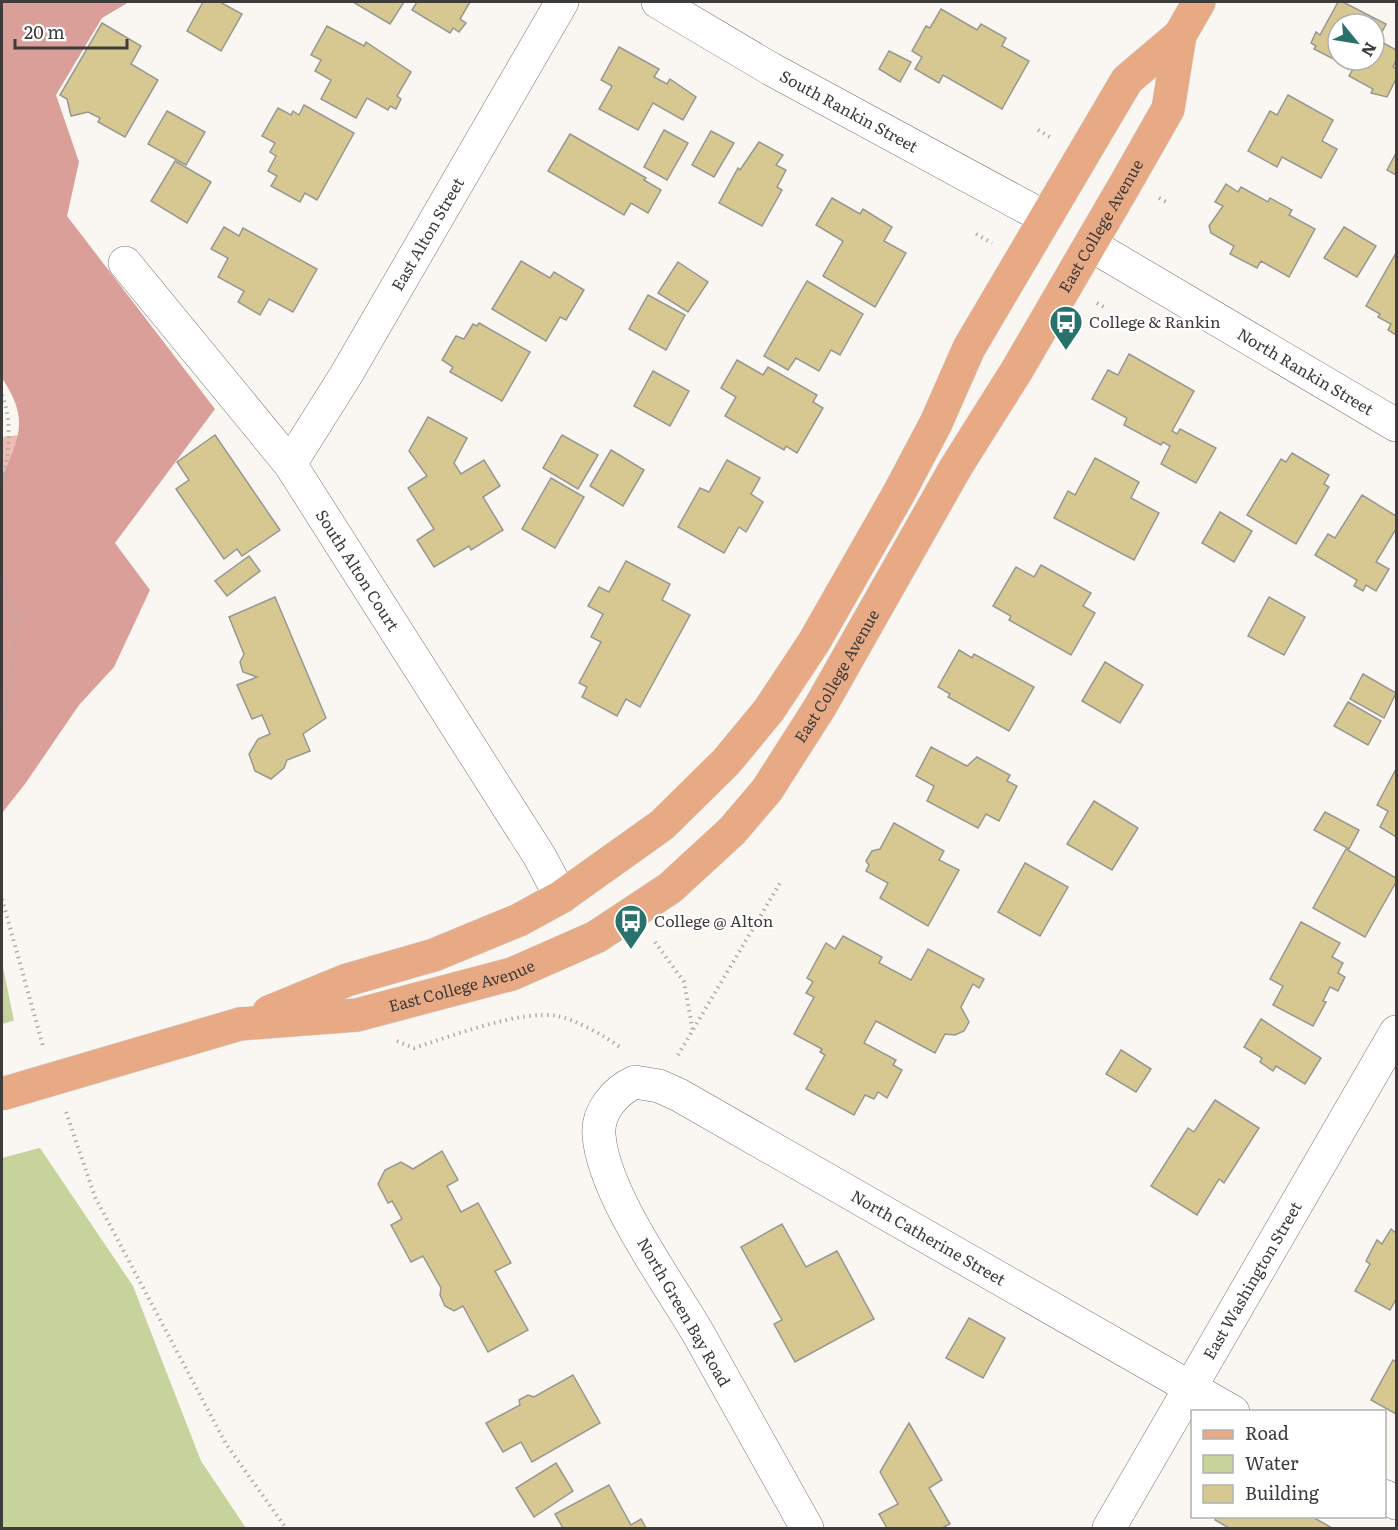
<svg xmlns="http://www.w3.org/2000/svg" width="1398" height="1530" viewBox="0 0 1398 1530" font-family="Literata,serif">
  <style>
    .green { fill: #eebbb5 }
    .forest { fill: #db9f99 }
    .water { fill: #c7d39d }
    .pier { fill: #faf7f3 }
    .building { fill: #d7c892; stroke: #989792; stroke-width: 1.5; fill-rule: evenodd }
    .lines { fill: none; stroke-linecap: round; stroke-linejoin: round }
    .minor-casing { stroke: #797672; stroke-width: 34 }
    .major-casing { stroke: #d4d4d4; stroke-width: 34 }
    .path { stroke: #afadaa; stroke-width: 4; stroke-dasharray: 1.5 4.5; stroke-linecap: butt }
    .minor { stroke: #fff; stroke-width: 33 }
    .major { stroke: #e8aa85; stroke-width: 33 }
    .major-bridge-casing { stroke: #d4d4d4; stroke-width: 34; stroke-linecap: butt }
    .major-bridge { stroke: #e8aa85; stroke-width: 33 }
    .labels { text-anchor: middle; stroke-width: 4.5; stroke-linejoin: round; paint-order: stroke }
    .street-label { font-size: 16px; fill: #3d3c3a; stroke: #fff }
    .poi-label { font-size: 16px; fill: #3d3c3a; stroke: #fff; text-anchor: start }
  </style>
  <rect width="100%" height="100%" fill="#faf7f3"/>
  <polygon class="green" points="20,435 2,477 2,437"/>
  <path class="forest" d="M2,2H129L102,18L56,95L79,162L67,216L215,409L115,543L150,590L114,667L79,705L25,784L2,813V477C20,435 29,419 2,378Z"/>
  <polygon class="water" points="2,962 40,1148 133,1286 201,1461 246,1528 2,1528"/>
  <polygon class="pier" points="16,1020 43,1147 2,1158 2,1024"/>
  <g class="building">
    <polygon points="203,2 220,2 242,14 221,51 187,31"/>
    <polygon points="353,2 404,2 390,24"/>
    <polygon points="417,2 470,2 460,19 466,23 459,32 453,28 450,33 412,10"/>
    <path d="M1338,2H1343L1386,24L1378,40L1396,50V60L1393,67L1396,69V79L1387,97L1371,93L1373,89L1349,76L1353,69L1314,49L1316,46L1311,43L1316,32L1320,35ZM1338,24H1374V60H1338Z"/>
    <polygon points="941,9 977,30 981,24 1006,38 1002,46 1029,61 1002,109 943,75 939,83 915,69 922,57 912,51 926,26 930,28"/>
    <polygon points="102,23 141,46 131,64 158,80 125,137 98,122 100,118 88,112 71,116 67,99 60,95"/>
    <polygon points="327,26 364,46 366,42 411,72 397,96 401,99 396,109 390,106 388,110 367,98 356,118 321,99 331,80 315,71 321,60 311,55"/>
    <polygon points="619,47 659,69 654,77 667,84 670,79 696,97 683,120 653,103 638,130 599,109 612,86 601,80"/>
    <polygon points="889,51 911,62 900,82 879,69"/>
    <polygon points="1288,95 1333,120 1322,141 1337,149 1321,178 1282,157 1277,167 1248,151 1270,111 1277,115"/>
    <polygon points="304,105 354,133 317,200 305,193 300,202 271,186 277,176 268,171 276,156 270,152 275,143 262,136 278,108 291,115 293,111 299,115"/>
    <polygon points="167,111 205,132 186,165 148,144"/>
    <polygon points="664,130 688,143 667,180 644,167"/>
    <polygon points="711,131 734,143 714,177 692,165"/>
    <polygon points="570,134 646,178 644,180 661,190 648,213 631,203 624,215 548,171"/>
    <polygon points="759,142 783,155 776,165 786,170 777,187 782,190 762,226 719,203 738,168 740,170"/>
    <polygon points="1396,153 1396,175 1387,170"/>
    <polygon points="175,161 211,182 187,223 151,201"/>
    <polygon points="1226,184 1238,192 1241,187 1268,202 1270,198 1292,210 1289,215 1315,229 1289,277 1261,261 1257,268 1230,254 1234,246 1211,233 1209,226 1223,206 1215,202"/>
    <polygon points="832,198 860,214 863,209 892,227 884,241 906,253 875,307 823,276 843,241 816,225"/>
    <polygon points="224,227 239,236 243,228 317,269 293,312 269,299 260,315 238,302 244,291 218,277 228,258 211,249"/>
    <polygon points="1344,227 1376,246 1357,277 1324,258"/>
    <polygon points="1396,253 1396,335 1388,330 1391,324 1378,317 1380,314 1366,306"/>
    <polygon points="521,261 550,278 554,272 584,290 566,320 560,317 546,341 492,309"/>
    <polygon points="678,262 708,282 688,312 658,293"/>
    <polygon points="807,281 863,314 840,355 831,350 819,371 796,358 788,370 764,356"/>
    <polygon points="648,295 685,315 666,350 629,329"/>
    <polygon points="479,323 530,352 502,401 450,372 453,367 442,360 456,336 464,339 473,324 477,326"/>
    <polygon points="1129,354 1194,391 1172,431 1177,434 1180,429 1216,448 1196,483 1161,464 1170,446 1163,442 1161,445 1124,425 1127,418 1092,399 1108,370 1118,375"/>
    <polygon points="737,360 763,375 768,367 817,395 813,402 823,408 797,453 786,446 784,450 725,416 736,397 721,388"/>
    <polygon points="653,371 689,391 670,426 634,406"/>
    <polygon points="428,417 467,438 454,463 461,474 484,460 500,486 483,497 503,530 471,550 469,546 434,567 417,540 434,529 408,488 427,476 409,451"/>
    <polygon points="215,435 280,530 242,556 237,549 224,559 176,489 189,480 177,462"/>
    <polygon points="562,435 598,455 578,489 543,468"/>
    <polygon points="611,450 644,470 623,506 590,486"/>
    <polygon points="1292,453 1329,475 1324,484 1329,487 1296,544 1247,515 1281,459 1286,462"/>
    <polygon points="1095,458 1139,482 1131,498 1159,513 1134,560 1054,518 1068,491 1075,495"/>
    <polygon points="727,460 760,478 751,494 763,502 746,532 739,527 724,553 678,527 700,488 709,492"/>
    <polygon points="551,478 584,497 555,548 522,529"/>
    <polygon points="1362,495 1396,516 1396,529 1376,562 1389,569 1376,591 1366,585 1363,591 1354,586 1357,580 1315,555 1328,534 1335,538"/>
    <polygon points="1220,512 1252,531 1234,562 1202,543"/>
    <polygon points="249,556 260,571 227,596 215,581"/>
    <polygon points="626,561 670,584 662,600 690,615 640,707 626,699 617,716 582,697 587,687 579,683 601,642 591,637 603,614 588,606 599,587 609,592"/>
    <polygon points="1041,565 1091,593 1083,606 1095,613 1071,655 1009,620 1011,616 993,606 1016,567 1034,577"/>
    <polygon points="275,597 326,718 303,734 310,751 287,760 284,768 271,779 255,771 249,754 258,739 270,734 262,715 252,719 237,685 257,677 243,672 240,662 244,654 229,617"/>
    <polygon points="1269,597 1305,617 1284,655 1248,636"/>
    <polygon points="959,650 972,658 974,654 1034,687 1009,731 948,697 950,694 938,687"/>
    <polygon points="1105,662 1143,685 1120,723 1082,701"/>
    <polygon points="1363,674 1396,693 1384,718 1350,699"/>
    <polygon points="1348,702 1381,721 1368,745 1334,726"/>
    <polygon points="931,747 967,766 977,757 1010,775 1007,781 1017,786 999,821 986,814 978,828 927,801 934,786 916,776"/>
    <polygon points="1396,769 1396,837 1380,827 1388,811 1377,805"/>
    <polygon points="1094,801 1138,828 1112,870 1067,844"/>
    <polygon points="1325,812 1359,830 1349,849 1314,830"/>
    <polygon points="894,823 944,851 939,860 959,870 928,926 880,898 888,883 866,871 869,865 866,861 872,851 880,849"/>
    <polygon points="1346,849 1396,878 1396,882 1365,937 1313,908"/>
    <polygon points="1025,863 1068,887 1040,936 998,912"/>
    <polygon points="1301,922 1340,943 1332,957 1343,963 1338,973 1345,977 1338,991 1330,987 1323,1001 1326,1002 1313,1026 1273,1005 1283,986 1270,979"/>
    <polygon points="843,936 882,957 879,963 911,980 928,949 984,979 979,988 973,984 961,1007 969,1022 964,1031 955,1035 945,1034 935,1053 876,1021 864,1043 896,1060 893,1065 902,1070 887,1098 878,1092 874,1099 865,1095 854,1115 806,1089 825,1055 820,1052 822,1049 794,1034 814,997 806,993 813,982 807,978 826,943 835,949"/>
    <polygon points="1261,1019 1321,1058 1305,1084 1276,1066 1273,1071 1260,1062 1262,1058 1244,1047"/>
    <polygon points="1121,1050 1151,1069 1136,1092 1106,1074"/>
    <polygon points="1215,1100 1259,1128 1224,1183 1219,1179 1197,1215 1151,1186 1188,1128 1194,1132"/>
    <polygon points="442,1151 458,1180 447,1186 461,1212 478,1203 511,1263 495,1271 528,1330 488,1352 463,1306 454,1311 445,1306 440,1295 441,1288 423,1256 411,1262 391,1225 402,1219 392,1201 388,1203 378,1184 385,1170 401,1162 413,1169"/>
    <polygon points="782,1224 806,1267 837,1251 874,1319 795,1362 774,1324 782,1320 741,1247"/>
    <polygon points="1391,1229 1396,1233 1396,1299 1390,1310 1355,1291 1370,1264 1366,1261 1377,1240 1382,1244"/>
    <polygon points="969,1318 1005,1338 983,1378 946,1358"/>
    <polygon points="1393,1360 1396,1362 1396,1414 1371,1400"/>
    <polygon points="573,1375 600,1423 532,1462 521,1442 503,1452 486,1423 520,1405 519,1400 528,1395 534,1397"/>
    <polygon points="909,1423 942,1480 929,1488 950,1524 942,1528 887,1528 879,1514 898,1504 880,1472"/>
    <polygon points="556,1463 573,1491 534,1517 516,1488"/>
    <polygon points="609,1485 631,1525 641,1519 646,1528 563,1528 555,1514"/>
    <polygon points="1217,1516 1311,1516 1332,1528 1229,1528 1215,1520"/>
  </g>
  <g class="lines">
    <defs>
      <g id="minor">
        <path id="s1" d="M658,2L771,69L1044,217"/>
        <path id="s2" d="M1091,245L1396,425"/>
        <path id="s3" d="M125,263L290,464L540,857L561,897"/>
        <path id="s4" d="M290,464L346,375L562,2"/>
        <polyline points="1384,1496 1396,1503"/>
        <path id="s5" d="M807,1528C771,1463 735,1398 698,1333C668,1282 603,1193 599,1135C597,1112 615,1091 635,1082L659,1086L679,1095L1233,1412"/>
        <path id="s6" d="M1109,1528L1396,1032"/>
      </g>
      <g id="major">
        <polyline points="269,1012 347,980 434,955 519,920 561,897 662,825 726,762 769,710 814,642 899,493 936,423 969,348 1127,80 1180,35"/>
        <path id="s7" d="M240,1024L357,1015L512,974L596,937L670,888L732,831L767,790L820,707L956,467L1017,370L1127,181L1168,109L1180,35L1199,2"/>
      </g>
    </defs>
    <use href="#minor" class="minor-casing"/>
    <use href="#major" class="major-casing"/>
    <g class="path">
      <polyline points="1038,130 1053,139"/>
      <polyline points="1159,198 1168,203"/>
      <polyline points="976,234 992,243"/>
      <polyline points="1097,303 1107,309"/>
      <path d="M2,395C14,425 7,460 2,491"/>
      <polyline points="2,577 17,623 8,703 2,727"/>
      <polyline points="2,899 43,1046"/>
      <polyline points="655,942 684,982 693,1032"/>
      <path d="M397,1041L414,1048C449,1037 522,1009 557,1016C574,1019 608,1037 622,1049"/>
      <polyline points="678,1055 780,883"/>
      <polyline points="66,1112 95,1197 226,1444 286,1528"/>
    </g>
    <use href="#minor" class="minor"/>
    <use href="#major" class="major"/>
    <defs>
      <polyline id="major-bridge" points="2,1094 240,1024"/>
    </defs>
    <use href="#major-bridge" class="major-bridge-casing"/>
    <use href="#major-bridge" class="major-bridge"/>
  </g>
  <defs>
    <symbol id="bus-pin" viewBox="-11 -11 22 30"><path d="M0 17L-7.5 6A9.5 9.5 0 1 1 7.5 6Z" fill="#29726c" stroke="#fff"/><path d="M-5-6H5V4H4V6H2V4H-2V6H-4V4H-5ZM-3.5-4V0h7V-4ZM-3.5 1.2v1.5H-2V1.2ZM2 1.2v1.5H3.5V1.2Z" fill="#fff"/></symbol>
  </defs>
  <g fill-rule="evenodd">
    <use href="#bus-pin" x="1047" y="303" width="38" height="52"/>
    <use href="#bus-pin" x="612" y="902" width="38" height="52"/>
  </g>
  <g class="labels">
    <g class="street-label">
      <text dy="6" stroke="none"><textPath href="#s1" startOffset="220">South Rankin Street</textPath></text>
      <text dy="6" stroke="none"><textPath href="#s7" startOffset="1252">East College Avenue</textPath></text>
      <text dy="6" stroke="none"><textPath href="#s4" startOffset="268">East Alton Street</textPath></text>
      <text dy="6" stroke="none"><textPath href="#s2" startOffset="249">North Rankin Street</textPath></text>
      <text dy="6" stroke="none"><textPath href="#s3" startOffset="386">South Alton Court</textPath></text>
      <text dy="6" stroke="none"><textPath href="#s7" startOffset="730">East College Avenue</textPath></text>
      <text dy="6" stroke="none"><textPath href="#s7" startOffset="226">East College Avenue</textPath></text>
      <text dy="6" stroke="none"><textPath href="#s5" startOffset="848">North Catherine Street</textPath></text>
      <text dy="6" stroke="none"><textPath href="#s6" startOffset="286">East Washington Street</textPath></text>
      <text transform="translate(684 1312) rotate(60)" y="6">North Green Bay Road</text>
    </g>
    <g class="poi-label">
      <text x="1089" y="328">College &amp; Rankin</text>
      <text x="654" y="927">College @ Alton</text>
    </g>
  </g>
  <rect width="1398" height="1530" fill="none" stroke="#3d3c3a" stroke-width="6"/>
  <rect x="1191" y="1410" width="195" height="108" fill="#ffffff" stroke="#b1b1b0" stroke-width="1.5"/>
  <rect x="1203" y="1430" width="30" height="9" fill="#e8aa85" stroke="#b1b1b0" stroke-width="1.5"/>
  <text x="1245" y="1440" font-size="18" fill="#3d3c3a">Road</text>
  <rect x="1203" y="1455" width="30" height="18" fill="#c7d39d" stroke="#b1b1b0" stroke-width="1.5"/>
  <text x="1245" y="1470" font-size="18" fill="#3d3c3a">Water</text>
  <rect x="1203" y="1485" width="30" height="18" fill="#d7c892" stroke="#b1b1b0" stroke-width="1.5"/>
  <text x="1245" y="1500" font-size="18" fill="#3d3c3a">Building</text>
  <g transform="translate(1356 42) rotate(120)"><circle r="28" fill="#ffffff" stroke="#b1b1b0" stroke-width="1.5"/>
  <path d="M0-4.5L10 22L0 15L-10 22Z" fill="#29726c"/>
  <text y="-9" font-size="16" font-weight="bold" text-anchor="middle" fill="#3d3c3a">N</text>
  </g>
  <path d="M15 39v9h112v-9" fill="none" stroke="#3d3c3a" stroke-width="3"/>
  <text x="24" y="39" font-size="18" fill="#3d3c3a" stroke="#ffffff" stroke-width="4.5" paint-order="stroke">20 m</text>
</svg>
